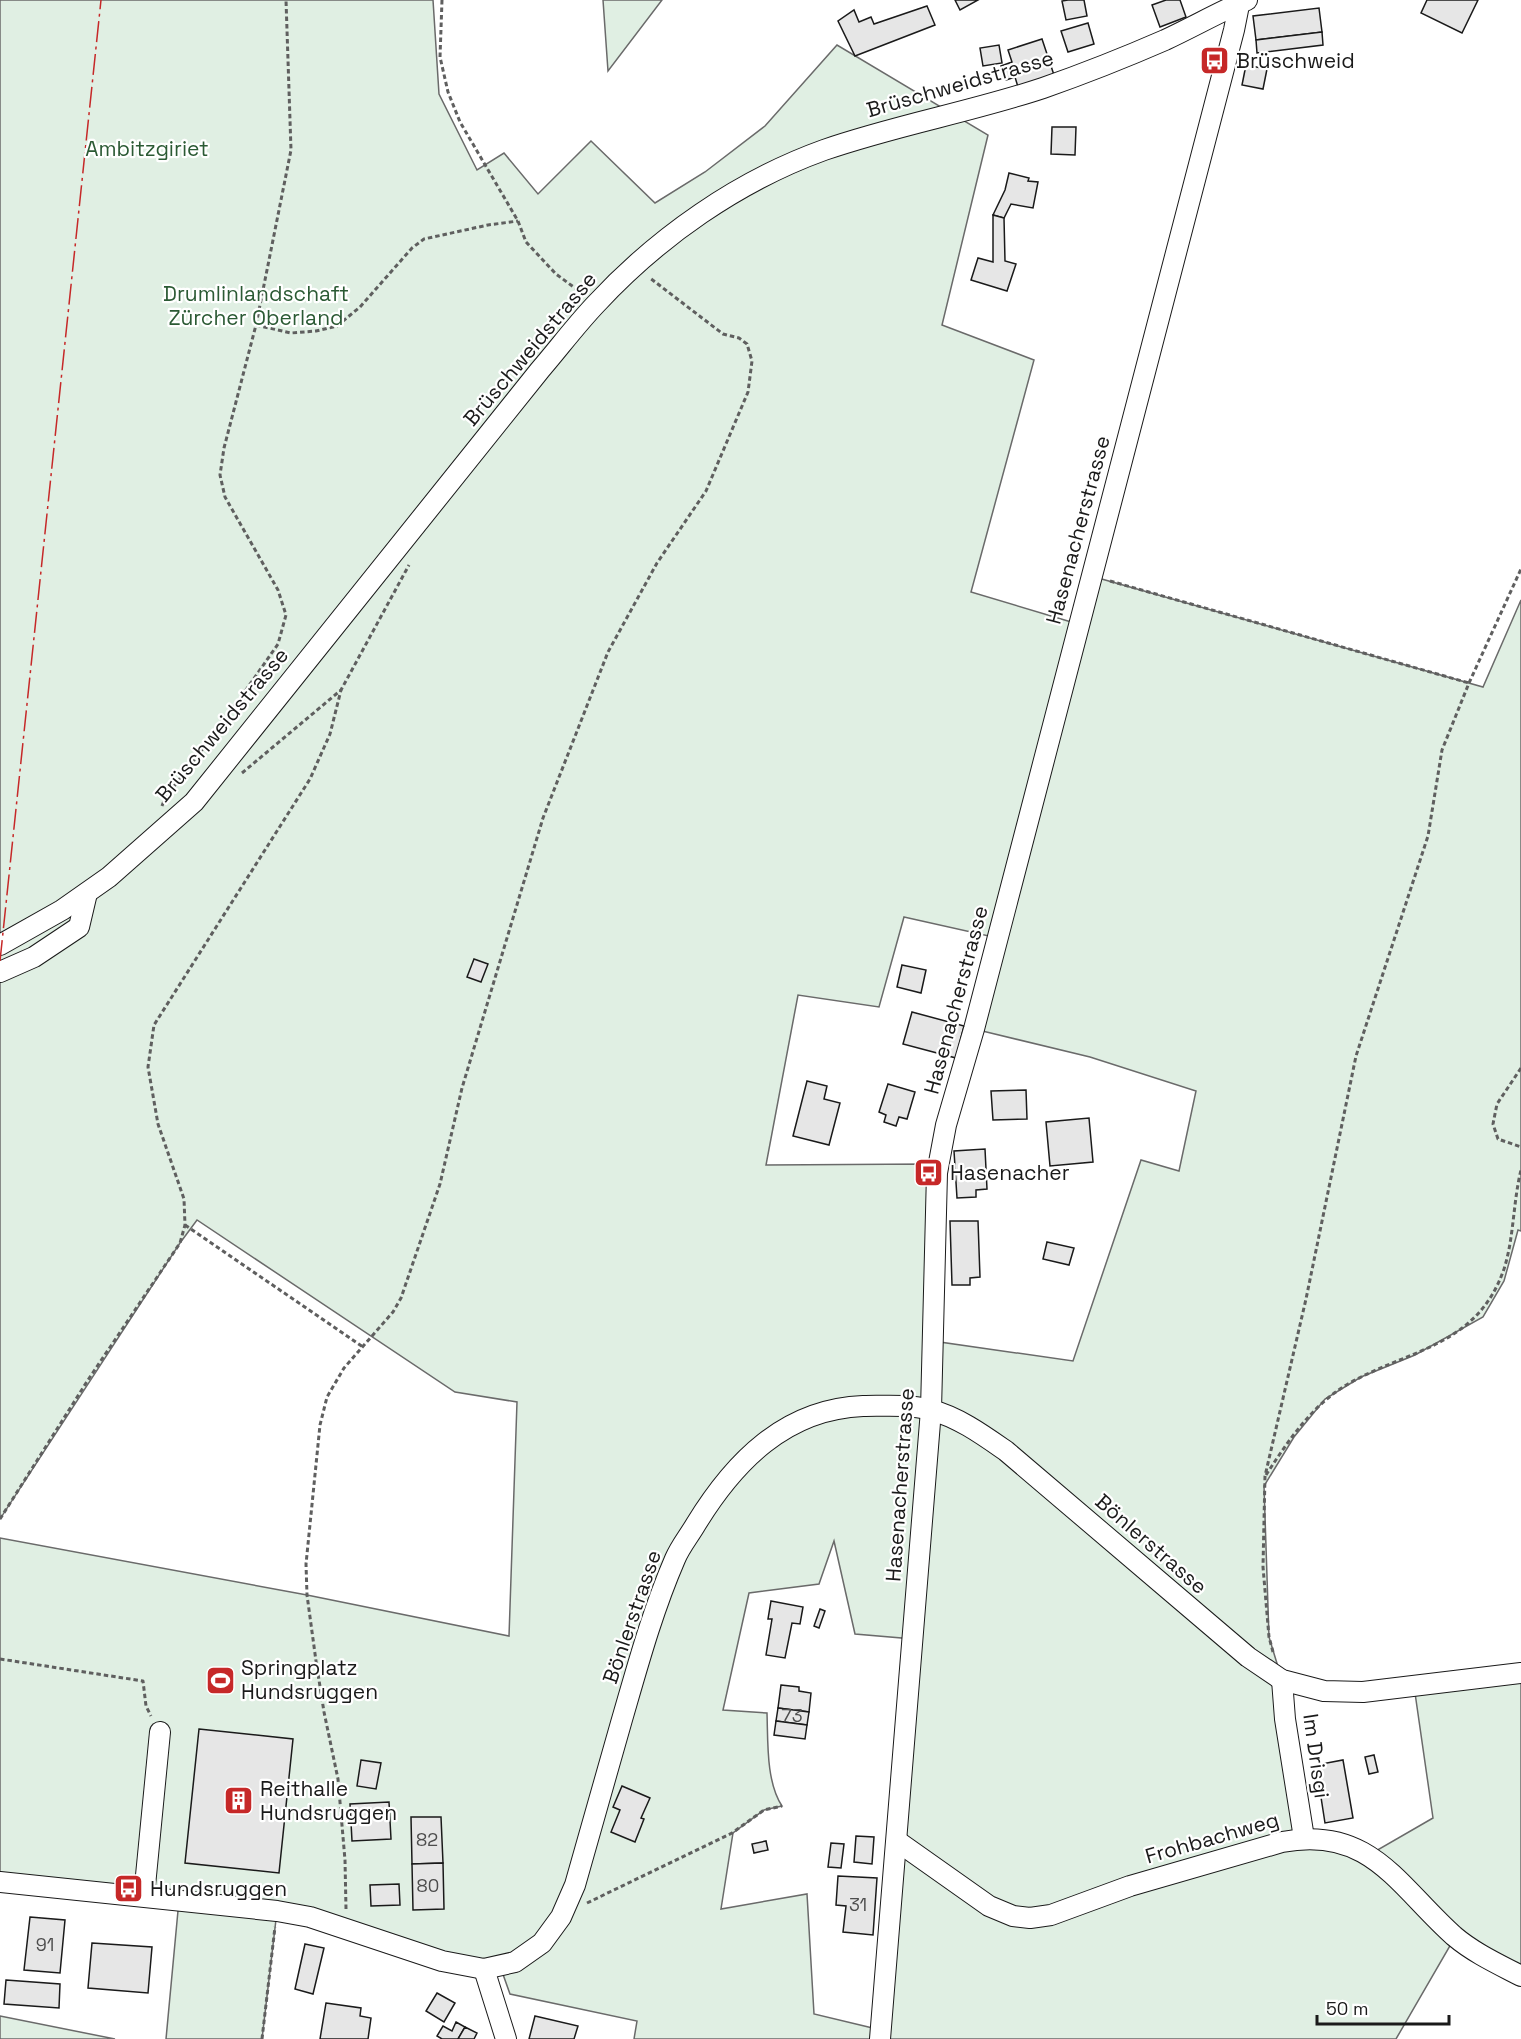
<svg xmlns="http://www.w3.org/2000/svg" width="1521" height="2039" viewBox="0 0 1521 2039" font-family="'Space Grotesk',sans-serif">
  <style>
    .green { fill: #e0efe3; stroke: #6a6a6a; stroke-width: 1.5; fill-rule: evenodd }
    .building { fill: #e6e6e6; stroke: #1a1a1a; stroke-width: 1.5 }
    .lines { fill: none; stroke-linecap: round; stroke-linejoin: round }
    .minor-casing { stroke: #1a1a1a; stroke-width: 22 }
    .path { stroke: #5f5f5f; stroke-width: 3; stroke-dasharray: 4.5 3; stroke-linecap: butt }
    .minor { stroke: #fff; stroke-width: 20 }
    .power { stroke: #c62828; stroke-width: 1.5; stroke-dasharray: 21 4.5 3 4.5; stroke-linecap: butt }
    .labels { text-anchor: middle; stroke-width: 4.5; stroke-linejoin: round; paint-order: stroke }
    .number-label { font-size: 18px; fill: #4d4d4d }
    .poi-label { font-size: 21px; fill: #1a1a1a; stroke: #fff; text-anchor: start }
    .street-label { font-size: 21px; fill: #1a1a1a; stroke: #fff }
    .park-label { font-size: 21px; fill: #2b5a34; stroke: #fff }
  </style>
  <rect width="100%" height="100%" fill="#fff"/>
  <g class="green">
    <path d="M0,0H433L439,94L477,170L504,153L538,194L591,141L655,203L705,172L765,126L837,45L988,135L942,325L1034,360L971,592L1078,624L1091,576L1483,687L1521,600V1231L1518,1230L1504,1281L1483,1317L1415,1355L1361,1377L1325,1399L1294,1437L1264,1486L1269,1637L1282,1680L1304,1838L1369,1855L1433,1818L1414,1686L1521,1673V1976L1455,1937L1396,2039H634L637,2021L510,1994L500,1966L277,1911L262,2039H166L179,1900L0,1882V1538L307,1595L509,1636L517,1402L455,1392L197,1220L180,1243L0,1519ZM904,917L998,938L974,1029L1090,1057L1196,1091L1179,1171L1141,1160L1073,1361L933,1341L929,1164L766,1165L798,995L879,1007ZM834,1541L855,1634L913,1639L881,2030L814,2014L807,1894L721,1909L733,1833L764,1810L782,1806C766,1782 768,1741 767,1713L723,1710L749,1593L819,1584Z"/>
    <polygon points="603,0 662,0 608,71"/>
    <polygon points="0,2016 115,2039 0,2039"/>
  </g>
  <g class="building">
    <polygon points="955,0 978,0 960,10"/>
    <polygon points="1068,0 1084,0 1087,16 1066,20 1062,1"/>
    <polygon points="1166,0 1180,0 1186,17 1160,27 1152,5"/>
    <polygon points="1427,0 1478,0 1462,33 1421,13"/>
    <polygon points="927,6 935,25 855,56 838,21 854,10 859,22 871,17 874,24"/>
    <polygon points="1319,8 1322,32 1256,40 1253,16"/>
    <polygon points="1088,23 1094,44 1068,52 1061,31"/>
    <polygon points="1322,32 1323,45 1257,53 1256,40"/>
    <polygon points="1042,39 1054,75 1018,87 1015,77 1006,80 1001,66 1012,62 1008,50"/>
    <polygon points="999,45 1002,63 983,66 980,48"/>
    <polygon points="1246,65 1267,69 1263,89 1242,85"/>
    <polygon points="1052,127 1076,127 1075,155 1051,154"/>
    <polygon points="1009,173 1029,178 1028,181 1038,182 1033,208 1011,204 1004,218 993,215 1005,190"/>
    <polygon points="993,215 1004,218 1005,261 1016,264 1007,291 971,280 978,258 993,262"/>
    <polygon points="474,959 488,964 481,982 467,977"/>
    <polygon points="902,965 926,970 921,993 897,987"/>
    <polygon points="912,1012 964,1026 956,1058 903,1044"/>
    <polygon points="807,1081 827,1086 824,1099 840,1103 829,1145 793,1136"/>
    <polygon points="888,1084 915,1092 907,1119 899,1117 896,1126 884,1122 886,1115 879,1112"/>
    <polygon points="1026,1090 1027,1119 993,1120 991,1091"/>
    <polygon points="1089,1118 1093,1162 1050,1166 1046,1122"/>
    <polygon points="985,1149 987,1189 976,1190 976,1197 957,1198 954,1151"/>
    <polygon points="950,1221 978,1221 980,1277 970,1278 970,1285 952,1285"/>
    <polygon points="1047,1242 1074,1248 1069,1265 1043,1259"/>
    <polygon points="771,1601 803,1607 800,1624 792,1623 785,1658 766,1655 772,1619 768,1619"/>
    <polygon points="820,1609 825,1611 819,1628 814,1626"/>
    <polygon points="781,1685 799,1687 799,1691 811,1693 809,1712 778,1708"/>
    <polygon points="778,1708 809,1712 807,1725 776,1721"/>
    <polygon points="776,1721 807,1725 805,1739 774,1735"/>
    <polygon points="199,1729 293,1739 279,1873 185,1863"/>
    <polygon points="1374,1755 1378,1772 1369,1774 1365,1757"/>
    <polygon points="361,1760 381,1763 376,1789 357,1786"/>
    <polygon points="1343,1760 1353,1818 1325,1823 1316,1765"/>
    <polygon points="622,1786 650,1798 641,1818 644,1819 635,1842 611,1832 620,1810 613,1807"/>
    <polygon points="389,1802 391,1839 352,1841 350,1804"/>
    <polygon points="411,1817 441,1817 443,1863 412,1864"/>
    <polygon points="856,1836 874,1837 872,1864 854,1862"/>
    <polygon points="766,1841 768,1850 754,1853 752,1844"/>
    <polygon points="831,1843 844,1844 841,1868 828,1867"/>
    <polygon points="443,1863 444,1909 413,1910 412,1864"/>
    <polygon points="838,1876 877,1878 873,1935 843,1932 846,1906 836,1905"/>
    <polygon points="399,1884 400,1905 371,1906 370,1885"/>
    <polygon points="30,1917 65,1920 60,1973 24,1970"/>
    <polygon points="92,1943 152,1947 148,1993 88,1988"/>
    <polygon points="305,1944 324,1948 313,1994 295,1989"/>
    <polygon points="6,1980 60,1984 59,2008 4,2004"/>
    <polygon points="437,1993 455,2003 444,2022 426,2011"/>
    <polygon points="326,2003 361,2008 360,2016 371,2018 368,2039 320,2039"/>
    <polygon points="535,2016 578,2026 574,2039 529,2039"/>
    <polygon points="456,2022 465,2027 458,2039 442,2039 437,2036 443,2026 452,2031"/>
    <polygon points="465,2027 477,2033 474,2039 458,2039"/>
  </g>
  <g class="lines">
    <defs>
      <g id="minor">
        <path d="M0,945L62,910L109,877L194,802L540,370C559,348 576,325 596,304C658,237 738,181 824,150C896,125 971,112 1043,88C1083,74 1126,57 1165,40C1193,27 1219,12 1247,0"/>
        <polyline points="0,972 34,957 79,927 87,893"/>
        <polyline points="1282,1680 1285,1719 1304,1838"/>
        <path d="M897,1841L989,1906L1013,1916L1030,1918L1051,1915L1130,1886L1282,1842C1370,1825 1398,1886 1454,1936C1474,1953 1498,1964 1521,1976"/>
        <path d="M0,1882L277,1911L310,1917L442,1961L484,1969L515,1962L542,1943L561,1917L575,1885C590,1831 606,1777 621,1723C637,1668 652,1612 675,1559C680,1547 689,1536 696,1524C734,1462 785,1409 863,1406C885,1406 908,1404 931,1410C958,1417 983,1435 1006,1451L1248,1657L1282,1680L1324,1691L1363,1692L1521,1673"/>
        <polyline points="144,1896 160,1732"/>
        <polyline points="484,1969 506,2039"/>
        <polyline points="880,2039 931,1410 937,1173 946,1125 974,1029 1234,30 1240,0"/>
      </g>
    </defs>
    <use href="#minor" class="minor-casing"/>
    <g class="path">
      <polyline points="442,0 440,57 448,92 460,122 518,221 526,242 556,274 583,294"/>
      <polyline points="256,325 291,333 316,331 337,326 360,307 412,248 424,239 488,225 518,221"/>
      <polyline points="1110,581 1469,683"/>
      <polyline points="242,773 341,690 409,565"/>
      <polyline points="162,806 165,798 225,720 278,644 286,615 278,590 225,497 220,475 224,448 256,325 291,150 286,0"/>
      <polyline points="1521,1068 1497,1104 1493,1124 1498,1139 1521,1147"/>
      <polyline points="185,1225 363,1347"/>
      <path d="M1266,1475C1288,1441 1312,1405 1348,1384C1409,1349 1477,1347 1504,1269C1514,1238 1513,1202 1521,1170"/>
      <polyline points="0,1519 88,1380 180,1243 185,1225 184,1199 158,1124 148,1067 154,1025 310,779 330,734 341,690"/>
      <polyline points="1273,1652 1269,1637 1263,1567 1265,1476 1306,1299 1356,1056 1428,836 1442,750 1469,683 1521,569"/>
      <polyline points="0,1659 143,1681 146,1706 151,1716"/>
      <polyline points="587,1903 732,1833 764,1810 782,1806"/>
      <polyline points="346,1909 345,1860 338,1779 324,1712 316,1661 307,1595 306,1564 320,1425 327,1397 344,1368 393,1312 401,1298 440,1184 462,1088 543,818 608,652 657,563 706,491 748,392 752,361 747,344 739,338 723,334 650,278"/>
      <polyline points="262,2039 275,1927"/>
    </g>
    <use href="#minor" class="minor"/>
    <polyline class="power" points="0,961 101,0"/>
  </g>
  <defs>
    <symbol id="bus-square" viewBox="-11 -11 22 22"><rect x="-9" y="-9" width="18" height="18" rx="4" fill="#c62828" stroke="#fff"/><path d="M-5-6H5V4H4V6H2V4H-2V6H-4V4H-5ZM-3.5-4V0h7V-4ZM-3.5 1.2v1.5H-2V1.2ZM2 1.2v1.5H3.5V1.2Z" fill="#fff"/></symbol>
    <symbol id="stadium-square" viewBox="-11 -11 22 22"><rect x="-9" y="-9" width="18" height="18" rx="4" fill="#c62828" stroke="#fff"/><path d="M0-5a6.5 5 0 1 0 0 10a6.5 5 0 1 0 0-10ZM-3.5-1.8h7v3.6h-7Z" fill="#fff"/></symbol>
    <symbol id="building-square" viewBox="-11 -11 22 22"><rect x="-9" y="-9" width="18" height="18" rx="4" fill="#c62828" stroke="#fff"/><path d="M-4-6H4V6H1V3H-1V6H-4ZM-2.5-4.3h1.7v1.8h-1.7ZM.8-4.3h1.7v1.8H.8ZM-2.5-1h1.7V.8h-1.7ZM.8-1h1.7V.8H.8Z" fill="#fff"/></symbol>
  </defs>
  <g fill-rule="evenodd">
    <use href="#bus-square" x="1198" y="44" width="33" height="33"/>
    <use href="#bus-square" x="912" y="1156" width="33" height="33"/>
    <use href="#stadium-square" x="204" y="1664" width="33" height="33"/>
    <use href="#building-square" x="222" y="1784" width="33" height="33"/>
    <use href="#bus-square" x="112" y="1872" width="33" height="33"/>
  </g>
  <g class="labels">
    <g class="number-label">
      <text x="792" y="1722">73</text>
      <text x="427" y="1846">82</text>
      <text x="428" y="1892">80</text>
      <text x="858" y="1911">31</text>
      <text x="45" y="1951">91</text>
    </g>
    <g class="poi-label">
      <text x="1236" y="68">Brüschweid</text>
      <text x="950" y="1180">Hasenacher</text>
      <text x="241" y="1675">Springplatz<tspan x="241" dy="24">Hundsruggen</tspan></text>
      <text x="260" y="1796">Reithalle<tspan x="260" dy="24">Hundsruggen</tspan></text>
      <text x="150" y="1896">Hundsruggen</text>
    </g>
    <g class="street-label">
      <text transform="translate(960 84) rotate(-16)" y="7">Brüschweidstrasse</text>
      <text transform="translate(530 349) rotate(-50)" y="7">Brüschweidstrasse</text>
      <text transform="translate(1078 530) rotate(-75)" y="7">Hasenacherstrasse</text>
      <text transform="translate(222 725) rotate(-50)" y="7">Brüschweidstrasse</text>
      <text transform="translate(956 1000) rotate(-75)" y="7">Hasenacherstrasse</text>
      <text transform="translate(900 1485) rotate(-86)" y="7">Hasenacherstrasse</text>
      <text transform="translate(1151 1544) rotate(41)" y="7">Bönlerstrasse</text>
      <text transform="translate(632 1617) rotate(-71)" y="7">Bönlerstrasse</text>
      <text transform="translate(1316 1756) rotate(82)" y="7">Im Drisgi</text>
      <text transform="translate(1212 1838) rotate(-16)" y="7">Frohbachweg</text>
    </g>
    <g class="park-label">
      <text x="147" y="156">Ambitzgiriet</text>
      <text x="256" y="301">Drumlinlandschaft<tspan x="256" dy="24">Zürcher Oberland</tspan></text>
    </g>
  </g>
  <path d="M1317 2015v9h132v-9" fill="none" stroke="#1a1a1a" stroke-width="3"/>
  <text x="1326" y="2015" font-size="18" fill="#1a1a1a" stroke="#ffffff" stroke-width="4.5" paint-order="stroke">50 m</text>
</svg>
